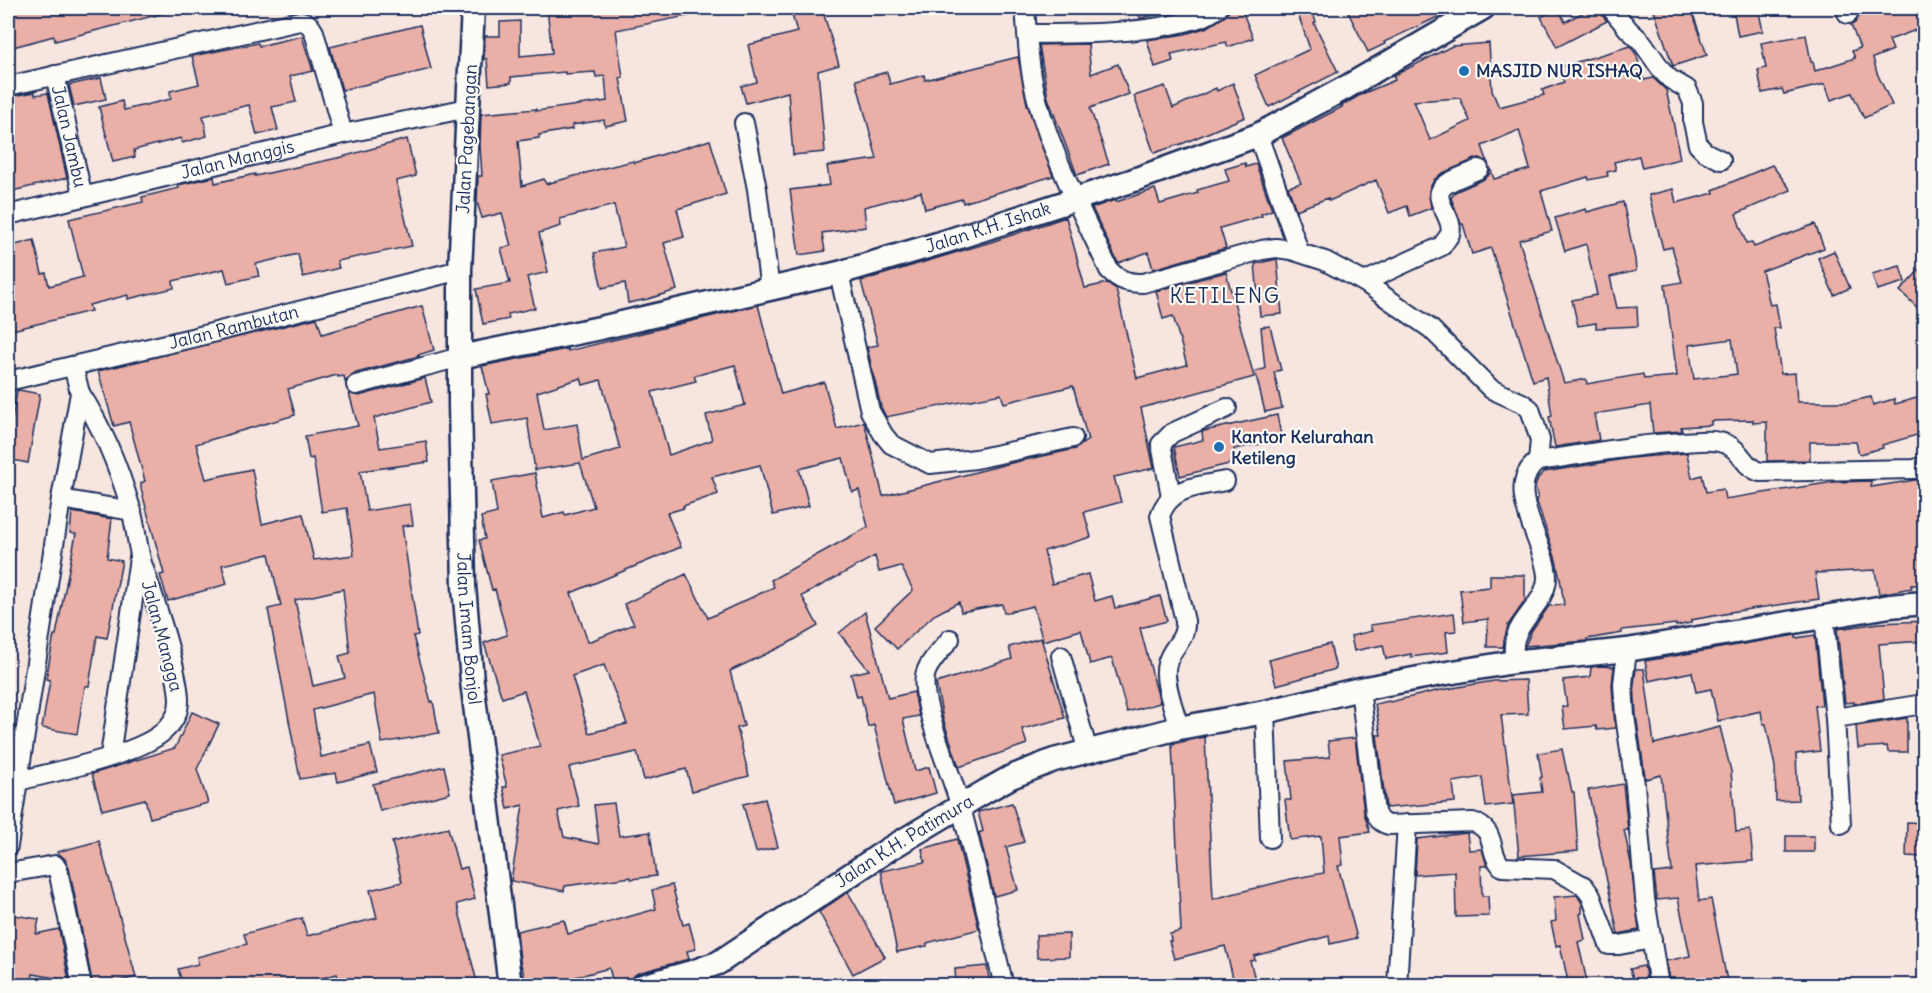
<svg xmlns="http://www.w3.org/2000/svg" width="1932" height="993" viewBox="0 0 1932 993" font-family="Delius,sans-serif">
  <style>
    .building { fill: #eaafa6; stroke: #1b2f5e; stroke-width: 1.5; fill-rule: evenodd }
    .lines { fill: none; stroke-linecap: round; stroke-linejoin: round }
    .minor-casing { stroke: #1b2f5e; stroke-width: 22 }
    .tertiary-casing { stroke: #1b2f5e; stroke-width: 27 }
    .minor { stroke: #fdfcf7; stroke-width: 18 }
    .tertiary { stroke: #fdfcf7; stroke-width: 22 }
    .poi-dot { fill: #1f6fb2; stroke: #fdfcf7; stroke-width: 2 }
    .labels { text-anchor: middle; stroke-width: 4.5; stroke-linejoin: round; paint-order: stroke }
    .poi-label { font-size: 18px; font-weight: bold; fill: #1b2f5e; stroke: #fdfcf7; text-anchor: start }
    .street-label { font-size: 18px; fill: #1b2f5e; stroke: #fdfcf7 }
    .quarter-label { font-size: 21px; letter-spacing: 1.5px; fill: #1b2f5e; stroke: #fdfcf7 }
  </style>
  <rect width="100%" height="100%" fill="#f7e5df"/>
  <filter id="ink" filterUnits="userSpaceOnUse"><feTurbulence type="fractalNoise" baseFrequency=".0167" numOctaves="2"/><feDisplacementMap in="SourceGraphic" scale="12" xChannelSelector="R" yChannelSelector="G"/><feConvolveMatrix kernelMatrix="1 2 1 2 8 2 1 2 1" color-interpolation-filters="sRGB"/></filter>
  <g filter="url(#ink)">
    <g class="building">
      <polygon points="16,8 160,8 161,14 55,41 54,36 13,47 8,25 8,9"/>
      <polygon points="547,8 691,8 692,15 616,30 623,78 620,78 628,121 605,126 604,120 572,125 572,129 539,135 539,138 518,141 522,186 544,179 546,184 604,168 633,161 634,163 710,140 726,194 677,209 684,237 664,243 677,290 648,299 628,303 625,283 602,288 594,253 624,247 614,205 560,219 561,226 539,233 548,272 527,277 535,308 508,314 509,319 483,324 476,289 510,283 501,248 511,246 502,213 482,218 477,202 478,176 482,176 480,146 481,114 536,109 536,111 607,101 605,76 596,77 595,72 565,74 565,72 511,77 511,83 489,85 487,59 484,59 485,36 500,36 500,22 520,21 520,56 552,53"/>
      <polygon points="790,8 822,8 839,65 818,71 825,152 793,155 788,92 746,103 741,86 757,82 748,45 797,32"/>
      <polygon points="1137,8 1194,8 1140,18"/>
      <polygon points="1232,8 1241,8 1253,38 1228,47 1226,42 1171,54 1173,61 1155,67 1147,40 1185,34 1208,27 1224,17"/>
      <polygon points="1296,8 1311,8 1316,22 1314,23 1338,72 1269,107 1255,75 1310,49"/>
      <polygon points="1346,8 1457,8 1384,42 1385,44 1368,52"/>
      <polygon points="1558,8 1565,22 1591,8 1600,8 1602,15 1607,21 1557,47 1541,17"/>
      <polygon points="1653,8 1691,8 1707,55 1673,66"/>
      <polygon points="1733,8 1758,8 1763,31 1738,36"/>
      <polygon points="1881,8 1920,8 1924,20 1924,27 1889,40 1893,50 1873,58 1877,73 1892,105 1864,118 1852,93 1831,100 1825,84 1784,94 1782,89 1762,93 1758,70 1766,68 1761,43 1806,35 1811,62 1813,62 1815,71 1855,58 1852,51 1860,48 1851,25 1855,23 1859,16"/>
      <polygon points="420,25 431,69 342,90 330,47"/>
      <polygon points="302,36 313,71 290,76 296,102 272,107 278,130 257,135 249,105 203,116 207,136 182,143 181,138 134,150 135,157 113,162 99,107 122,101 124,110 171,99 170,91 199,84 192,56 258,43 259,46"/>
      <path d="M1489,43L1492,91L1499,107L1544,95L1542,90L1564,82L1557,68L1630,46L1636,54L1644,80L1653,78L1666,90L1673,121L1680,159L1642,168L1639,156L1614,162L1616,170L1607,172L1608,176L1589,180L1588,177L1541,191L1552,231L1519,240L1564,383L1586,379L1587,384L1643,374L1644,379L1677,376L1665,285L1682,282L1672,247L1663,249L1649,195L1673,189L1676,203L1714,193L1713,190L1772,165L1791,190L1736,214L1746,243L1752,242L1754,247L1815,224L1824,248L1762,271L1770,305L1776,304L1780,328H1774L1781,374L1795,373L1797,402H1848L1871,397L1873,405L1894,399L1895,404L1924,396V433L1882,445L1883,448L1859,454L1856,442H1810V460L1767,461V422L1753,423V420L1711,421V425L1681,427L1682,431L1653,433L1650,405L1594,414L1599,440L1555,447L1549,417L1552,416L1546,377L1533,381L1491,248L1472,254L1463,224H1461L1451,198L1455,192L1484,179L1489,175L1490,167L1494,179L1530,169L1519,130L1482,146L1488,163L1480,158L1475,159L1441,174L1434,180L1429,190L1431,208L1410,216L1407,206L1389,213L1376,180L1329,201L1328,198L1296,210L1288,187L1301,183L1282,138L1342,107L1341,106L1362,94L1395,80L1393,76L1452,46ZM1460,98L1470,121L1430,140L1414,101ZM1732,339L1737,374L1694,379L1689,345Z"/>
      <polygon points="1088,44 1091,74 1118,64 1129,94 1090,108 1109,164 1077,175 1048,98 1039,45"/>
      <polygon points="1018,57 1027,104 1053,176 963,203 962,199 925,209 921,192 864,207 866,227 822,233 825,251 799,255 790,190 830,185 827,166 877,159 856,80 887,72 890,84 924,75 925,80"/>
      <polygon points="101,78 106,99 74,106 69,85"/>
      <polygon points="1233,83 1245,117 1184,143 1154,153 1134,96 1165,86 1173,108 1216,88 1217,91"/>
      <polygon points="35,92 35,95 48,93 67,178 8,192 8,97"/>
      <polygon points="407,139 416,176 396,181 412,246 337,261 339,268 303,277 298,254 256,264 259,276 228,283 224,269 173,281 174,288 128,299 128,295 89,305 91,311 8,331 8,247 34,240 42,274 46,273 49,286 83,277 69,219 143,202 142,197 179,188 178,185 214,177 215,183 255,174 255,176 342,157"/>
      <polygon points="1245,163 1246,167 1256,164 1272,210 1261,214 1262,216 1220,228 1226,248 1153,269 1148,252 1118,263 1092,208 1115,200 1116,202 1155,189 1160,204 1198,193 1197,190 1229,181 1225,169"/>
      <polygon points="1623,202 1635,259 1636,271 1610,277 1617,308 1637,307 1638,326 1596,328 1596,323 1578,326 1572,300 1597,295 1586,244 1565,251 1555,218 1586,209 1587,212"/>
      <path d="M1066,217L1085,288L1107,283L1116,289L1137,378L1187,365L1173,316L1163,319L1156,291L1226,272L1254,377L1141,408L1154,468L1114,477L1121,502L1084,512L1091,537L1044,551L1052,584L1088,574L1095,601L1112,596L1115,608L1160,596L1167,621L1140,628L1160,703L1127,712L1112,658L1090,664L1081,630L1043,641L1033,606L1004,613L1002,604L961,612L959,602L934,615L897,649L875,626L913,590L901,566L879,572L875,556L802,596L818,626L787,644L730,671L744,726L737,728L749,776L692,791L686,769L644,780L637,752L569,767L579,806L558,811L564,837L599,844L594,805L614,803L619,836L650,832L656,876L631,879V877L565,886L564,891L511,881L523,805L508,809L503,787H507L499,755L540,746L524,691L502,698L484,643L507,635L495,589L492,590L479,540L485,539L481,517L497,513L492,481L535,473L543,518L564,512L565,515L594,507L580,463L535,470L527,418L492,424L486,394H489L482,366L567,349L568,351L758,305L781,394L824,382L837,429L863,422L865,425L883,496L1007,464L1075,449L1088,440L1073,386L1004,403L1001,394L886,417L881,407L867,347L878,345L861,281L991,242ZM735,365L745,405L706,415L712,440L669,455L652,392L696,381L694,376ZM581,378L583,385L601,380L620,449L583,460L577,424L544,430L537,392ZM843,458L852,492L859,490L868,527L771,580L774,587L708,618L686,574L624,604L634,624L588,642L571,593L681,547L667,513L684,508L683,506L718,494L712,477L760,465L773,515L809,506L799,469ZM604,665L627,724L589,733L572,676Z"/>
      <polygon points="1834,251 1850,288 1834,295 1818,258"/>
      <polygon points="1277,259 1282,314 1260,316 1255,264"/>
      <polygon points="1924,265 1924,314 1900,291"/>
      <polygon points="1900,266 1905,282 1877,290 1872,274"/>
      <path d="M422,306L434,350L418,355L419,356L353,374L345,382L344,376L338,377L337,375L288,389L295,415L196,444L206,479L252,469L262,524L303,514L314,560L354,555L347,508L322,512L313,458L309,459L305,436L358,426L349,393L359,396L425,378L431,402L374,418L380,448L426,441L429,462L360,471L367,511L410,504L413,525L402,526L418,635L413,636L431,702L433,701L439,733L382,743L374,694L313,710L321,757L370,745L377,772L338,782L336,773L300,779L268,609L281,606L269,554L222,565L227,584L168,601L160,575L164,574L141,489V483L145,481L129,422L114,426L98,371L317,318L322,334ZM343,589L350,653L339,656L345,678L313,686L295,600Z"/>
      <polygon points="1270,326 1281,370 1274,372 1282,408 1265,412 1255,371 1265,369 1261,327"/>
      <polygon points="19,390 40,394 28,463 8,459 8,441 17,391"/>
      <polygon points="1277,415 1282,440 1234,449 1237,462 1180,476 1174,447 1203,440 1202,432 1204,431"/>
      <polygon points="1687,453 1692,478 1702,475 1706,492 1723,489 1725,499 1834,482 1871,481 1871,487 1921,479 1924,499 1924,585 1911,585 1912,588 1879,594 1875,570 1815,573 1819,599 1730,612 1730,613 1691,620 1691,623 1676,626 1676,624 1622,630 1622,633 1587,639 1587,641 1525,646 1532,630 1549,606 1564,605 1561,584 1556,560 1536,499 1538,498 1535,487 1538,478 1544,472 1631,458"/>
      <polygon points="72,512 112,519 107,558 122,561 107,638 97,636 89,686 85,686 77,734 42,728 50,680 46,679 54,635 56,635 76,534 70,533"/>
      <polygon points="1490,575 1525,575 1525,601 1508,625 1503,647 1487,647 1488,619 1464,622 1460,590 1490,587"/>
      <polygon points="865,612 888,698 914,692 919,716 903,719 915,771 929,767 936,793 894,805 874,725 868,727 861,696 857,697 851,674 869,670 839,633"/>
      <polygon points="1454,613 1456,631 1446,632 1448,652 1411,657 1411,654 1386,659 1383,645 1354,651 1351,636 1372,631 1370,625"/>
      <polygon points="1924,621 1924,641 1879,644 1884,699 1854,704 1854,702 1845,703 1837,629 1880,623"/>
      <polygon points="1796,635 1796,638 1815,635 1822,705 1815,706 1820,751 1796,754 1798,800 1776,801 1775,767 1766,724 1763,724 1761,711 1718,721 1711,689 1696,692 1692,672 1649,681 1645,661"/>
      <polygon points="1041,638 1065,718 1022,729 1027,744 959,767 943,719 936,683 1012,659 1009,647"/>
      <polygon points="1330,644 1336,669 1276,685 1269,660"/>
      <polygon points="1601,666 1614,667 1612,685 1615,728 1597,730 1596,726 1565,729 1562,707 1567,706 1563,680 1590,677 1591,667"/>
      <polygon points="1636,669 1644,669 1654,744 1720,727 1731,771 1736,832 1750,830 1753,861 1695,866 1699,901 1711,899 1728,986 1670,986 1666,961 1690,956 1678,898 1657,900 1654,873 1672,871 1661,775 1646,779 1645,776 1636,715 1634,684"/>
      <polygon points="1526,680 1528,714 1501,715 1513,804 1486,807 1482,777 1453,782 1455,802 1386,808 1377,735 1381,735 1375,704 1389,701 1390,702 1436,691 1464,686 1494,681"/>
      <polygon points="192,712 219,724 197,769 208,803 150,818 145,799 102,810 92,774 175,748"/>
      <polygon points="1907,718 1907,752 1888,752 1887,746 1858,748 1856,726"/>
      <polygon points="1205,737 1213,899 1291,879 1324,873 1321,836 1290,840 1285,800 1291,800 1287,761 1330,757 1328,741 1355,738 1364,813 1370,832 1340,836 1343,865 1338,866 1357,938 1330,944 1329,936 1254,956 1255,960 1250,961 1257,986 1235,986 1225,946 1174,959 1169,941 1171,941 1170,934 1181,931 1172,744"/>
      <polygon points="1562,749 1567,773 1568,773 1572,792 1574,792 1578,851 1519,856 1513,795 1542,792 1540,778 1542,777 1538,753"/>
      <polygon points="444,766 450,793 380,811 373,784"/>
      <polygon points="1623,784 1628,830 1624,830 1631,863 1639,930 1618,934 1588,790"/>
      <polygon points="765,799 778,847 756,852 743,804"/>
      <polygon points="1012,803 1024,842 1006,847 1018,890 994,896 979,833 983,831 978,812"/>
      <polygon points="1907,822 1924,823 1924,857 1906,856"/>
      <polygon points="448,828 459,869 467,867 475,899 457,904 478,986 340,986 337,974 292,986 183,986 178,969 198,964 197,957 247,944 244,934 302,918 307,936 377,918 370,890 402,882 392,842"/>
      <polygon points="1467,833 1469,850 1482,849 1487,866 1481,866 1482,896 1488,896 1489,916 1456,917 1455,872 1415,875 1417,839"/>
      <rect x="1786" y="836" width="28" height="16"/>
      <polygon points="957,839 979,929 927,943 927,946 897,952 881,871 925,862 922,849"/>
      <polygon points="99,841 136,977 101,986 93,986 69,868 65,859 57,852"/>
      <polygon points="672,885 683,925 689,923 696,949 687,951 689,959 638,973 632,977 629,986 614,986 609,968 558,982 557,978 527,986 520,961 517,931 564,920 568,934 656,909 652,890"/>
      <polygon points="848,892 885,957 853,974 819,912"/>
      <polygon points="1577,895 1582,903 1582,913 1580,914 1585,940 1578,942 1588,986 1569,986 1560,945 1556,946 1551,922 1556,921 1554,897"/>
      <polygon points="8,914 39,919 36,934 59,929 70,986 62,986 60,979 33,974 31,986 8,986"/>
      <polygon points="1069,934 1069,957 1037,958 1036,935"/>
      <polygon points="987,966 990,986 956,986 955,969"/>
      <polygon points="1643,966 1644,966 1648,986 1635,986 1630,969"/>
    </g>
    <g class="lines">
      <defs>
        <g id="minor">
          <path d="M1025,8C1027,31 1028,54 1032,77C1043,139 1082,212 1109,270C1120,281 1128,283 1143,283L1262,250L1276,248L1291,250L1325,261L1364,282L1431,329L1491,389L1522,403L1530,409L1540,440L1538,461"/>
          <polyline points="1611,8 1628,29 1642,42 1663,72 1670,79 1687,89 1693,103 1693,122 1698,145 1705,152 1721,160"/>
          <polyline points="1844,8 1848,14"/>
          <path d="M1027,34C1080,34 1152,34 1202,17C1208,15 1213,11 1218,8"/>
          <path id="s1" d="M55,75L83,197"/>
          <path d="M8,86L300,21C308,22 310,25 314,32L343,134"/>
          <polyline points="744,123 757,189 770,290"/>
          <polyline points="1258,135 1299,251"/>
          <path id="s2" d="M8,215L343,134L468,108"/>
          <polyline points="839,273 870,411 883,434 891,444 930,464 976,459 1073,438"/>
          <path d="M1364,282L1442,246C1444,242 1448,238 1450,234C1456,216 1425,197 1448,183C1458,177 1469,174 1479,169"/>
          <path id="s3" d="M8,381L196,337L460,270"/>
          <polyline points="356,385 460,357"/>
          <polyline points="1171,496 1161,444 1172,433 1227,408"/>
          <polyline points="61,499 132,511"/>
          <polyline points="1824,617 1835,718 1841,824"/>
          <path d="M950,639C942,650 927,663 925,676C920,705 953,777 961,808C977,867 989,926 1004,986"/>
          <polyline points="1627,650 1623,684 1625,716 1635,785 1645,899 1659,986"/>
          <polyline points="1061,656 1088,752"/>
          <path d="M1514,662C1514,654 1513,646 1515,639C1521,617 1547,601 1547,577C1546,542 1501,487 1538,461C1587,454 1636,444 1685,442C1699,441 1713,439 1726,444C1742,450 1742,466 1760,472L1914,469L1924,466"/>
          <path d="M1360,689L1375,812C1378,820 1381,823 1389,825L1473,822C1498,831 1487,851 1502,867L1554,869L1584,886L1591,896L1609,945H1619L1652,939"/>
          <polyline points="1265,712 1270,838"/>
          <polyline points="1835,718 1924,704"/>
          <path d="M1179,728C1175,711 1162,680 1167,664C1171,646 1186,642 1185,621L1160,516C1170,486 1197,487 1225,481"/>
          <polyline points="110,756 139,558"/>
          <path d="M18,781C53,772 145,754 167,728C175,720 179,711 179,700C179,689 176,678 174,668C166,632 154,598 142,563C137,545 136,527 131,509C119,468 103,428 80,393"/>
          <polyline points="8,846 61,499 80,393 73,366"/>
          <polyline points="8,873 55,865 58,870 82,986"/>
          <polyline points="1397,986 1407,824"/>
        </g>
        <g id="tertiary">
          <path id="s4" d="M473,8L460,270V404L464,586L472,681L510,986"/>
          <path id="s5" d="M460,357L600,328L839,273L944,242L1131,181L1258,135L1345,88L1483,8"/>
          <path id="s6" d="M642,986L695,971L718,963L889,849L986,791L1011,777L1054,760L1179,728L1265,712L1360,689L1441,674L1514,662L1627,650L1890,606L1924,603"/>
        </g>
      </defs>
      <use href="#minor" class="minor-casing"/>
      <use href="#tertiary" class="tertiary-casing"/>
      <use href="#minor" class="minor"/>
      <use href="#tertiary" class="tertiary"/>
    </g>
  </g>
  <g class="poi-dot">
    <circle cx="1464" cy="71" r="6"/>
    <circle cx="1219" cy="447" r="6"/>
  </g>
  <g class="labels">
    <g class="poi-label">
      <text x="1476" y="77">MASJID NUR ISHAQ</text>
      <text x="1231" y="443">Kantor Kelurahan<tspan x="1231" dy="21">Ketileng</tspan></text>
    </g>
    <g class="street-label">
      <text dy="6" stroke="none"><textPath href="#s1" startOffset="63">Jalan Jambu</textPath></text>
      <text transform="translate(467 139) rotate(-87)" y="6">Jalan Pagebangan</text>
      <text dy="6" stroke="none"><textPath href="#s2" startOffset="236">Jalan Manggis</textPath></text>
      <text dy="6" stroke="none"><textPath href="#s5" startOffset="544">Jalan K.H. Ishak</textPath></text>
      <text dy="6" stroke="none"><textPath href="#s3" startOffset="232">Jalan Rambutan</textPath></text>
      <text dy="6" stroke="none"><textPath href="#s4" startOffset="621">Jalan Imam Bonjol</textPath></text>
      <text transform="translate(162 636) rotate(75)" y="6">Jalan Mangga</text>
      <text dy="6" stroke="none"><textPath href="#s6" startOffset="302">Jalan K.H. Patimura</textPath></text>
    </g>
    <g class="quarter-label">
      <text x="1225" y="303">KETILENG</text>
    </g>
  </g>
  <rect width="1932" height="993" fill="none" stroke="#fdfcf7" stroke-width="30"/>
  <rect x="15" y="15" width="1902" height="963" fill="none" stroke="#1b2f5e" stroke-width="2" filter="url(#ink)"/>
</svg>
